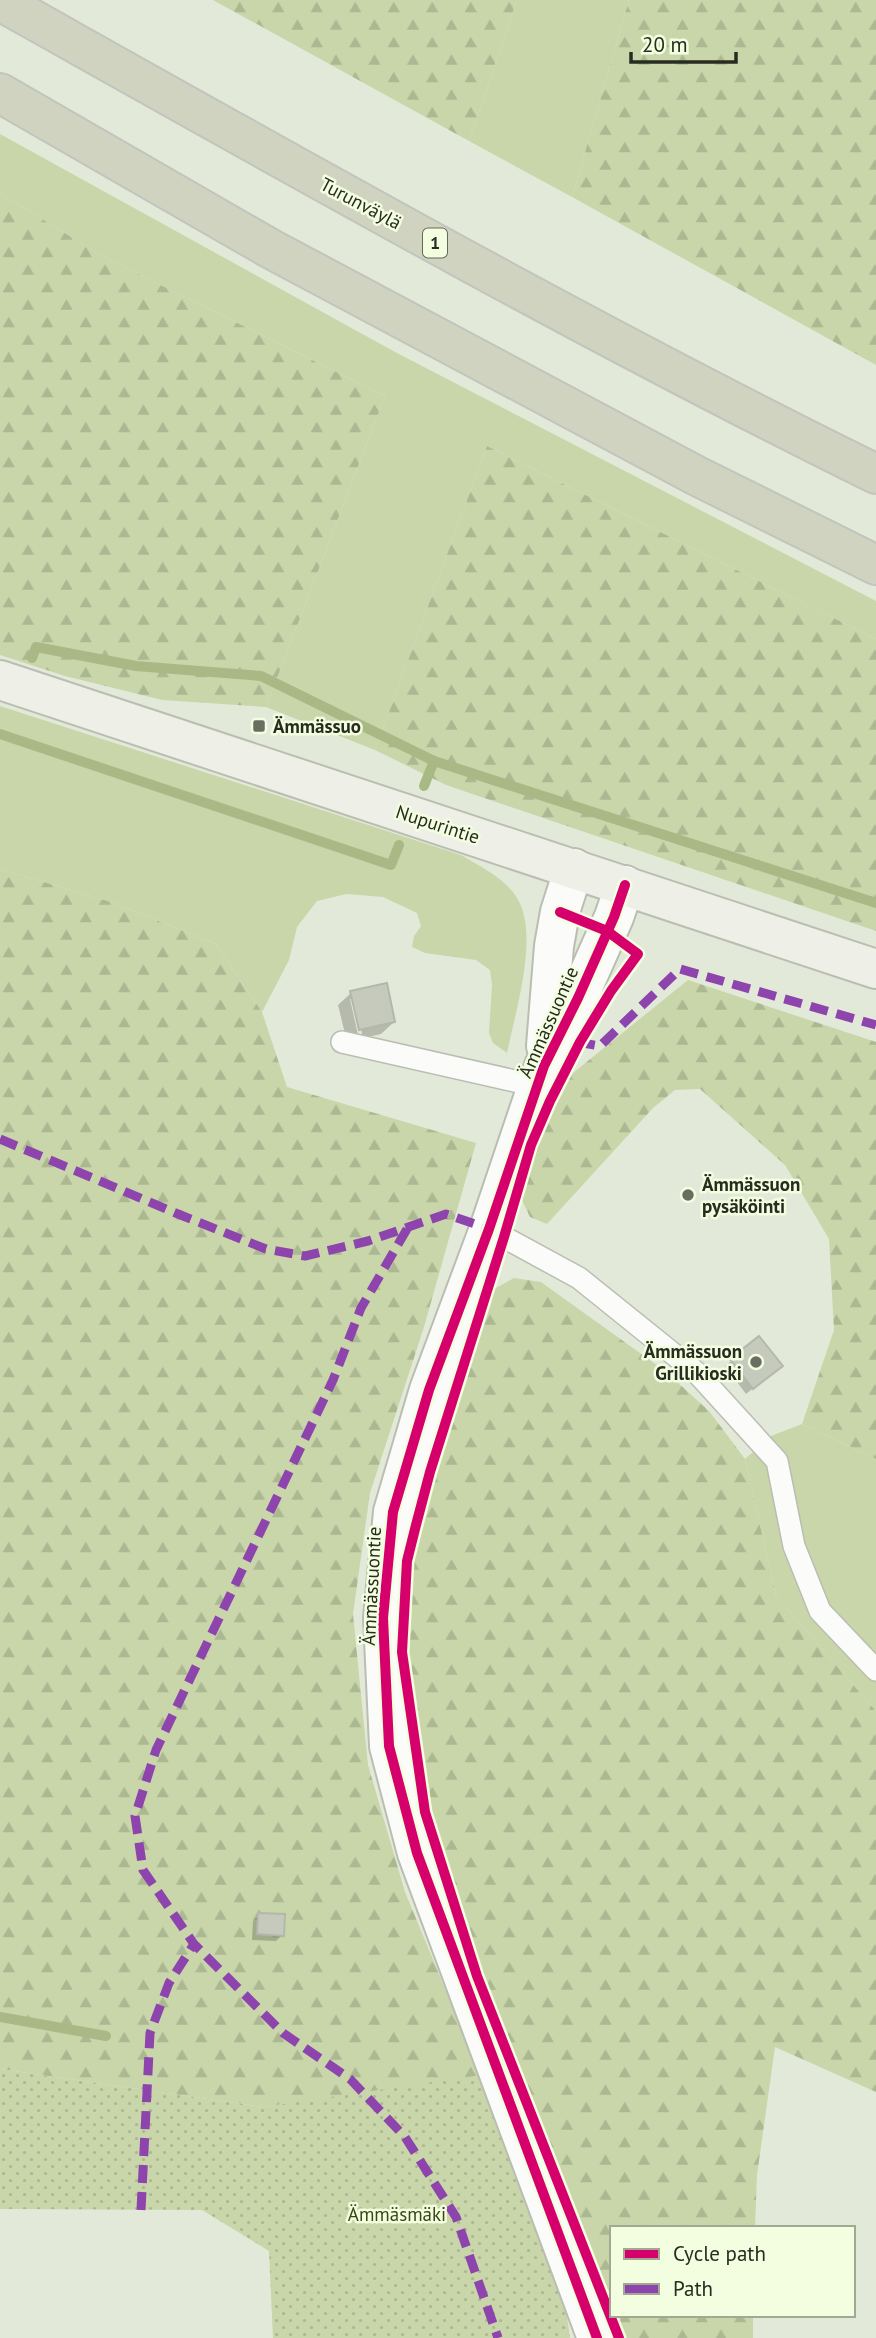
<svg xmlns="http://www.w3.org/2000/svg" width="876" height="2338" viewBox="0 0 876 2338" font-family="'PT Sans',sans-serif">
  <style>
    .grass { fill: #c8d6aa }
    .forest { fill: url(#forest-firs) }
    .park { fill: url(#park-dots) }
    .shadow { fill: #0003 }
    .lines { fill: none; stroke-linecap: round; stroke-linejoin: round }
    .stream { stroke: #a8b985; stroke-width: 10 }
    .building { fill: #c5cabd; stroke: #b3b8ab; stroke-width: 2 }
    .service-casing { stroke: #babeb2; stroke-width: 24 }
    .minor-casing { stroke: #babeb2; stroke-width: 42 }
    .secondary-casing { stroke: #babeb2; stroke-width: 42 }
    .motorway-casing { stroke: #c1c5bd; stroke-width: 42 }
    .service { stroke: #fbfcf9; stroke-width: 21 }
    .minor { stroke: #fbfcf9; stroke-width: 38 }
    .secondary { stroke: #eef0e8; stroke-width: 38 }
    .motorway { stroke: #cfd3bf; stroke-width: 38 }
    .quiet { stroke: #8e44ad; stroke-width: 9; stroke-dasharray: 18 9; stroke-linecap: butt }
    .cycleway-casing { stroke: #f3fddf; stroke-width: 15 }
    .cycleway { stroke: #d6006c; stroke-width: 10 }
    .poi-dot { fill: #696e61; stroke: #f3fddf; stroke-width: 2.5 }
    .labels { text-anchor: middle; stroke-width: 5; stroke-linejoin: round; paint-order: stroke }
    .shield { fill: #f3fddf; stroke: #646a59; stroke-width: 2 }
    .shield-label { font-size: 18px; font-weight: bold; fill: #272b20 }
    .street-label { font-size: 19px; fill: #272b20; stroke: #f3fddf }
    .poi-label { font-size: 19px; font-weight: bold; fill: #272b20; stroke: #f3fddf; text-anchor: start }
    .park-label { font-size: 19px; fill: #394614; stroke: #f3fddf }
  </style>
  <defs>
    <pattern id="forest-firs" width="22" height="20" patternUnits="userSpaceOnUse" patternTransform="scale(1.75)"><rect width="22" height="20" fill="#c8d6aa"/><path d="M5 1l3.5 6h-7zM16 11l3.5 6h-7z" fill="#acb892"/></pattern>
    <pattern id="park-dots" width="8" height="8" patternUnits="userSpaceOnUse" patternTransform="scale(1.75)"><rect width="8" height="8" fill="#c8d6aa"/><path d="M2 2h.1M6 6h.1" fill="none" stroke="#acb892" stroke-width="1.8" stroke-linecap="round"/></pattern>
  </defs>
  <rect width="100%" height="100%" fill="#e3e9d9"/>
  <g class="grass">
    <polygon points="517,0 629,0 572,197 469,141"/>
    <polygon points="0,134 395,352 876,601 876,639 487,446 375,750 266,707 385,396 102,256 0,193"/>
    <path d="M0,706L461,855C481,867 505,878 517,898C540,934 515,1013 507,1053L493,1043L489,1033L492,985L490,970L476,960L425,953L412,947L414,936L421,926L417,913L383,897L346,894L317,901L297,927L289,960L262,1012L216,944L111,902L0,869Z"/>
    <polygon points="802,1424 876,1459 876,1711 776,1596 745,1459 771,1436"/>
  </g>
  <g class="forest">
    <polygon points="213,0 517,0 469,141"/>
    <polygon points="629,0 876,0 876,365 572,197"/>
    <polygon points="0,193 102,256 385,396 266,707 162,700 65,676 0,655"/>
    <polygon points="487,446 876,639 876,931 446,785 375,750"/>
    <polygon points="0,869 111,902 216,944 262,1012 287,1087 476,1143 424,1327 370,1493 353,1614 368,1765 405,1892 481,2075 570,2338 323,2099 263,2107 0,2069"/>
    <polygon points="688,980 876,1042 876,1459 802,1424 834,1330 829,1239 785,1165 700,1089 675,1090 653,1108 547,1224 530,1217 521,1198 534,1146 563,1081"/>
    <polygon points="514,1278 541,1282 665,1371 709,1411 745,1459 776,1596 876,1711 876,2092 775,2047 757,2175 755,2228 612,2228 612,2307 480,1972 429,1809 406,1652 410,1563 434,1476 494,1289"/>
    <polygon points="615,2315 753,2315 753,2338 624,2338"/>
  </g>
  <polygon class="park" points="0,2069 263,2107 481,2075 565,2302 570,2338 273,2338 269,2251 202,2210 0,2209"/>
  <g class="shadow">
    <polygon points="351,993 394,1022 381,1034 363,1038 354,999 350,999 359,1039 347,1042 338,1005"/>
    <polygon points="759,1338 774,1372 746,1394 725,1366"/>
    <polygon points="259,1915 282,1935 276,1941 252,1940 253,1921"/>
  </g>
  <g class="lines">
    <g class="stream">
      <polyline points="32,658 36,647 136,666 261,676 434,761 876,903"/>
      <polyline points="0,734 391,865 399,845"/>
      <polyline points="424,786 434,761"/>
      <polyline points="0,2017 106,2036"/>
    </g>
  </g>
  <g class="building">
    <polygon points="387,983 395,1022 359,1030 350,991"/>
    <polygon points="759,1336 783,1366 753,1389 730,1359"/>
    <polygon points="258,1913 285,1914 284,1936 257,1934"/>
  </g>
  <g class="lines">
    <defs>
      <g id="service">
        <polyline points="342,1042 537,1086"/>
        <polyline points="489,1229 579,1278 697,1373 777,1461 794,1546 820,1611 876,1670"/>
      </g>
      <g id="minor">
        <polyline points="546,1046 554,946 560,912 574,868"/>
        <polyline points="597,2338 417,1853 389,1746 383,1618 393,1512 429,1390 489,1229 544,1066 578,998 614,917 625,885"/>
      </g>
      <polyline id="secondary" points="0,680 876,969"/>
      <g id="motorway">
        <path d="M0,1C289,163 578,327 876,474"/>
        <polyline points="0,93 271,249 697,476 876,565"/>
      </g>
    </defs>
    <use href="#service" class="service-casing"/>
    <use href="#minor" class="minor-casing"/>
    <use href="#secondary" class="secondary-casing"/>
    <use href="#motorway" class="motorway-casing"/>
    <use href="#service" class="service"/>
    <use href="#minor" class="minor"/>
    <use href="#secondary" class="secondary"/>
    <use href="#motorway" class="motorway"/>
    <g class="quiet">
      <polyline points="577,1042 600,1046 680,969 876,1025"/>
      <polyline points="0,1139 178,1214 266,1249 305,1256 368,1241 446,1214 489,1229"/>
      <polyline points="407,1229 361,1308 333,1380 156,1750 135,1816 143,1870 194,1944 283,2033 350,2079 405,2137 456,2217 498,2338"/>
      <polyline points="141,2210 150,2033 169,1983 194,1944"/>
    </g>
    <defs>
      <g id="cycleway">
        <polyline points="560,912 607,931 638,954 611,991 580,1042 550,1101 531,1145 504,1237 430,1472 416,1525 407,1561 402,1652 425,1812 477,1976 619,2338"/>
        <polyline points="597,2338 417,1853 389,1746 383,1618 393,1512 429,1390 489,1229 544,1066 578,998 614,917 625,885"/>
      </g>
    </defs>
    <use href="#cycleway" class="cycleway-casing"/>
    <use href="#cycleway" class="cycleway"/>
  </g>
  <g class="poi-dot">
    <rect x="252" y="719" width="14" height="14" rx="3.5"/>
    <circle cx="688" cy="1195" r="7"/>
    <circle cx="756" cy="1362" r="7"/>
  </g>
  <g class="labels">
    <rect class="shield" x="423" y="228.5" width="24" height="29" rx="5"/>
    <g class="shield-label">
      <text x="435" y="249">1</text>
    </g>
    <g class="street-label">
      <text transform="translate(361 203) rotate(28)" y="7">Turunväylä</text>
      <text transform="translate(438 824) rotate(18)" y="7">Nupurintie</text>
      <text transform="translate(548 1022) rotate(-66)" y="7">Ämmässuontie</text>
      <text transform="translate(371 1586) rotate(-87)" y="7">Ämmässuontie</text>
    </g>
    <g class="poi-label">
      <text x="273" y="733">Ämmässuo</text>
      <text x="702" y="1191">Ämmässuon<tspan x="702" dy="22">pysäköinti</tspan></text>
      <text x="742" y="1358" text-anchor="end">Ämmässuon<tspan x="742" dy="22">Grillikioski</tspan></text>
    </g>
    <g class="park-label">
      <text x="397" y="2221">Ämmäsmäki</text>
    </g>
  </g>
  <rect x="610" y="2226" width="245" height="91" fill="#f3fddf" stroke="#a1a993" stroke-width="2"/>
  <rect x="624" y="2249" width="35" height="10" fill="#d6006c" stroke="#a1a993" stroke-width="2"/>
  <text x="673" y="2261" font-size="21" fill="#272b20">Cycle path</text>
  <rect x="624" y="2284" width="35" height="10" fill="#8e44ad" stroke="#a1a993" stroke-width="2"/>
  <text x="673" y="2296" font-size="21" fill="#272b20">Path</text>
  <path d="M631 52v10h105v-10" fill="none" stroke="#272b20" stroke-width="3.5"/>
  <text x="642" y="52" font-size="21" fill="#272b20" stroke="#f3fddf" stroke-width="5" paint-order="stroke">20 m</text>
</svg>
